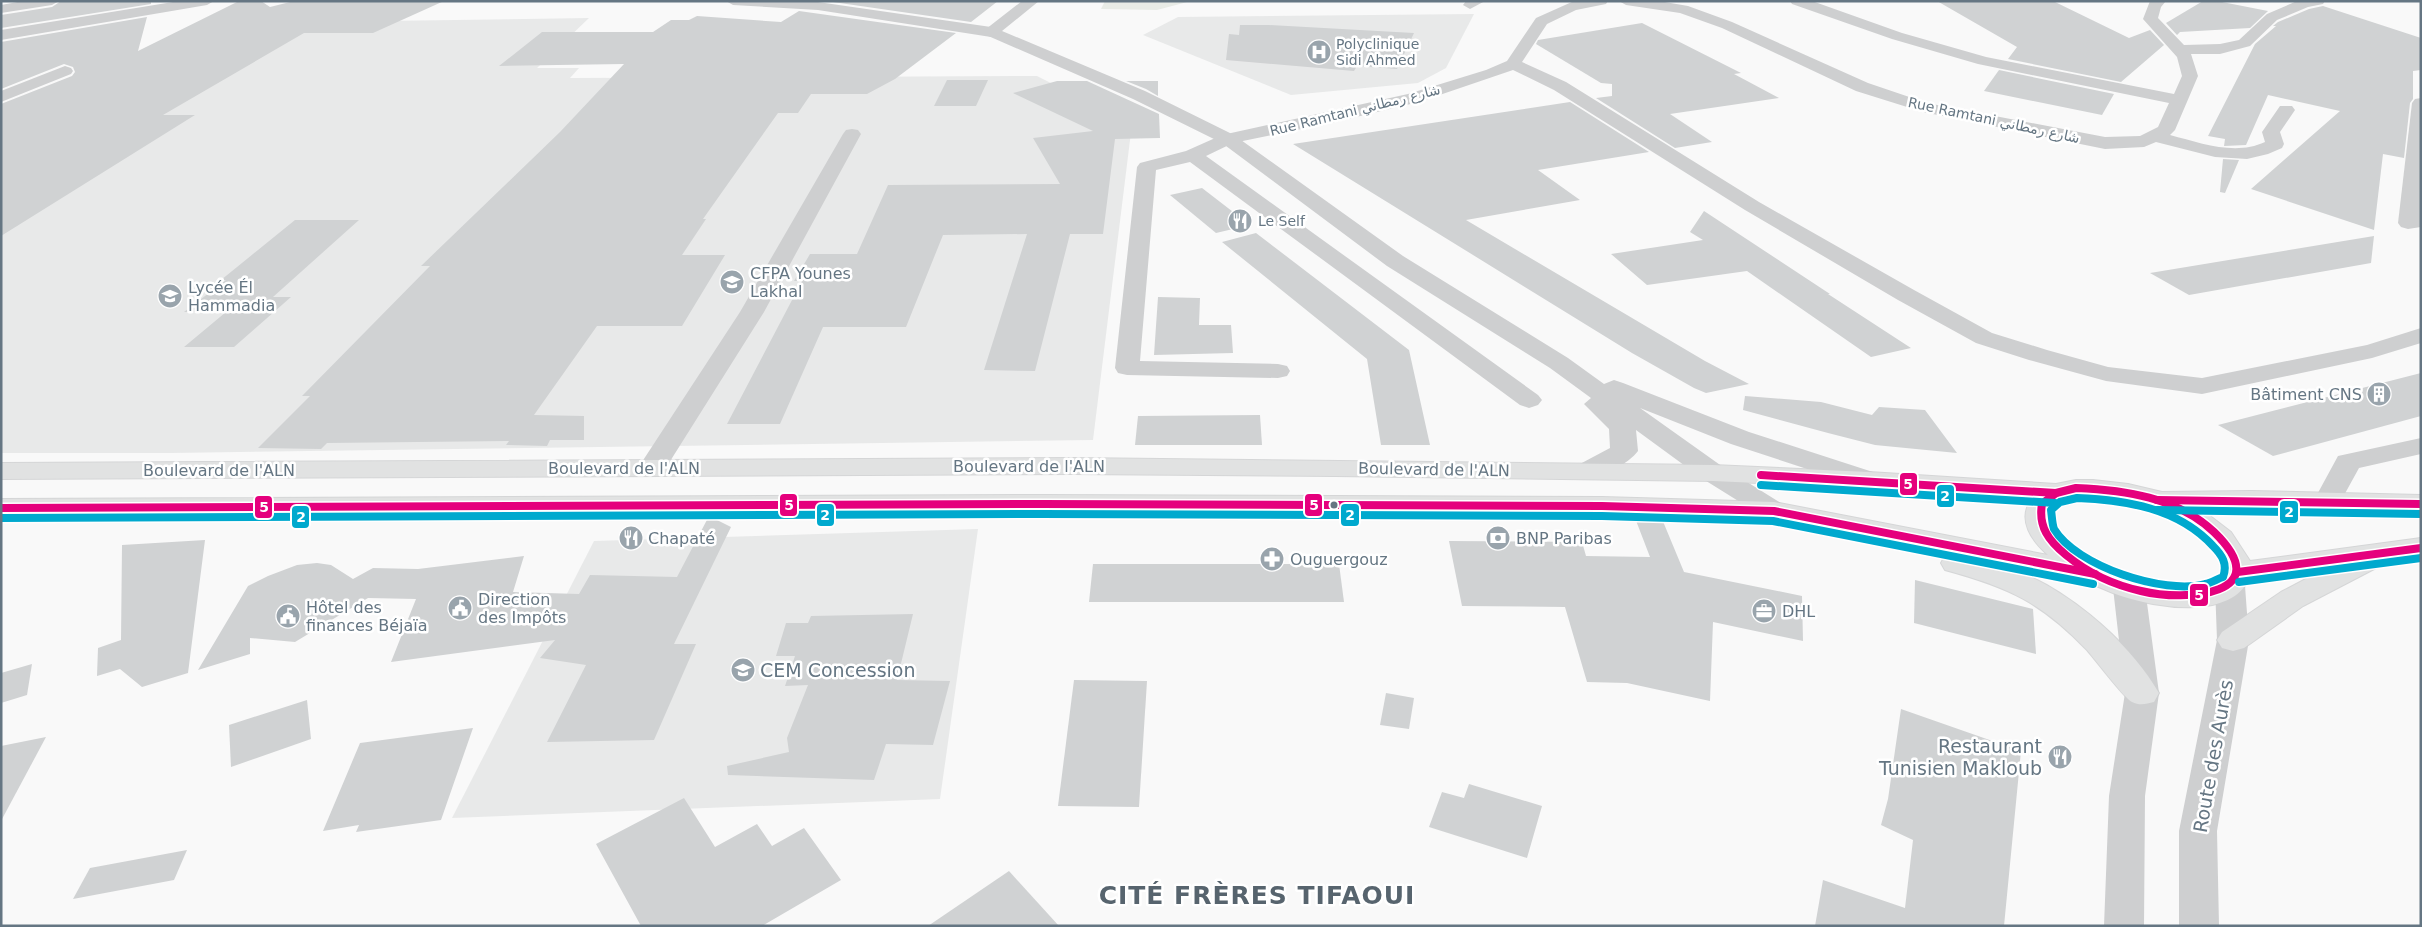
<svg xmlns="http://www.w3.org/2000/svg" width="2422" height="927" viewBox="0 0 2422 927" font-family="'DejaVu Sans',Vazirmatn,sans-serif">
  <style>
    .built { fill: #e8e9e9 }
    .green { fill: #e8ebe6 }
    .building { fill: #d0d2d3 }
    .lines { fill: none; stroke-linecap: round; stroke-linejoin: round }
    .secondary-casing { stroke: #d5d6d7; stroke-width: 2 }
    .minor { fill: #cecfd0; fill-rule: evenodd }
    .tertiary { fill: #cecfd0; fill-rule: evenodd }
    .secondary { fill: #e1e2e2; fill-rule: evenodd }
    .bus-1-casing { stroke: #fff; stroke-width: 11 }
    .bus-2-casing { stroke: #fff; stroke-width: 11 }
    .bus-1 { stroke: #e5007d; stroke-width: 8 }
    .bus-2 { stroke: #00a9ce; stroke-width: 8 }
    .bus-dot { fill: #657683; stroke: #fff; stroke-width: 2 }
    .labels { text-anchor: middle; stroke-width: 5; stroke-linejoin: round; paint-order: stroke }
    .far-poi-label { font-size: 14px; fill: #657683; stroke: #fff; text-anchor: start }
    .far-street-label { font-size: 14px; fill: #657683; stroke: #fff }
    .poi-label { font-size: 16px; fill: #657683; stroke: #fff; text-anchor: start }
    .street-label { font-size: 16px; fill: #657683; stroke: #fff }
    .near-poi-label { font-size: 19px; fill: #657683; stroke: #fff; text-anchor: start }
    .near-street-label { font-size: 19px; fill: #657683; stroke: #fff }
    .near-district-label { font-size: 25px; font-weight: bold; letter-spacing: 1px; fill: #57646e; stroke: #fff }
    .line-badge { stroke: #fff; stroke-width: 2 }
    .badge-label { font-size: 14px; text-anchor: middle; font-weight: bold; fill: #fff }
  </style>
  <rect width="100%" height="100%" fill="#f9f9f9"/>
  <g class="built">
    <polygon points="1474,14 1446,68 1418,83 1291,95 1143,35 1178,17"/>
    <polygon points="589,18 537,68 579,68 570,78 1037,76 1132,124 1093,440 171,453 1,453 1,138 243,23"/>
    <polygon points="978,529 940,799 452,818 594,541"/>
  </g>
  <polygon class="green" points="1105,1 1191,1 1157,10 1101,9"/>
  <g class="building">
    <polygon points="61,1 151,1 151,4 1,28 1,15 52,7"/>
    <polygon points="239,1 261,1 270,7 294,1 444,1 373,33 304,33 163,115 195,115 1,236 1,104 72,76 75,72 73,67 64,64 1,89 1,42 147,17 138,51"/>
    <polygon points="826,1 998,1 971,22"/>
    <polygon points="1937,1 2053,1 2129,38 2150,30 2164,45 2121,82 2008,59 2017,47"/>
    <polygon points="2203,1 2217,1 2268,11 2250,28 2180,32 2177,35 2166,23"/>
    <polygon points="2323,6 2421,38 2421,70 2413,71 2413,99 2410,103 2404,158 2383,154 2374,230 2251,189 2340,111 2268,95 2246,145 2224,146 2225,139 2208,136 2255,44 2276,26 2273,26 2278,22 2309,9"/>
    <polygon points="799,11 956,33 895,79 867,94 811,94 798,113 778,113 703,219 706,219 682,255 725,255 682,326 597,326 534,415 584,416 584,440 550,440 547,446 506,445 509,441 327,443 321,449 258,448 310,396 302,396 430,266 421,266 560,132 624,64 499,66 542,32 653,32 671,20 689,20 697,16 781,22"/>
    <polygon points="1642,23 1741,73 1734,74 1779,98 1670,114 1712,142 1675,148 1596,98 1612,96 1612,84 1601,83 1536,44 1538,40"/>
    <polygon points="1240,25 1269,25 1414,33 1397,69 1357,66 1354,71 1226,60 1229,34 1239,35"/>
    <polygon points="1999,70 2114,94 2102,115 1984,91"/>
    <polygon points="947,80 988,80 976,106 934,106"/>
    <polygon points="1057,81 1087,81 1159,114 1160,138 1115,139 1103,234 1070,234 1035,371 984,370 1027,234 943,235 906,327 823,327 780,424 727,424 802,281 794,281 810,254 857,254 888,185 1060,184 1033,138 1093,131 1013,93"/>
    <polygon points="1126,81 1158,81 1158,96 1146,89"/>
    <polygon points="1570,102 1649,152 1538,170 1580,200 1466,220 1705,361 1749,384 1706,393 1694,388 1632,353 1293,144"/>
    <polygon points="2223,159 2239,160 2225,193 2220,192"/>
    <polygon points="1202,188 1250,225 1216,233 1170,195"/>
    <polygon points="1704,211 1830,294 1828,294 1911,348 1871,357 1747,271 1647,285 1611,254 1703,240 1690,232"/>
    <polygon points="295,220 359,220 273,297 291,297 234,347 184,347 226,312 184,312 226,280 221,280"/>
    <polygon points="1256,233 1409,350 1430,445 1381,445 1367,359 1222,242"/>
    <polygon points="2374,236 2371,263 2189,295 2150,273"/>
    <polygon points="1158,297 1200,298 1199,325 1231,325 1233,353 1154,355"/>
    <polygon points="2421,373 2421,416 2273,456 2218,425"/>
    <polygon points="1745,396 1821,402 1872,415 1879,407 1925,410 1957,453 1875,445 1828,433 1743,410"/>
    <polygon points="1260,415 1262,445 1135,445 1138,416"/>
    <polygon points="709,516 731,527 674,644 696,644 654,740 547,742 586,665 540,658 555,640 391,662 416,599 368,598 295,642 250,638 250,654 198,670 248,586 268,576 297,565 317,563 331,565 353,579 373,568 418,569 524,556 513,592 579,594 590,575 677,577"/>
    <polygon points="1635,518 1662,519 1684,572 1802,596 1803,641 1713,622 1710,701 1627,683 1587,682 1565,607 1462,606 1449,541 1582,542 1586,556 1650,557"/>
    <polygon points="205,540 188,673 142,687 120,669 97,676 98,648 121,640 122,545"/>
    <polygon points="1093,564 1339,564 1344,602 1089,602"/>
    <polygon points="1915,580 2033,609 2036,654 1914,623"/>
    <polygon points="913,614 897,680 950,681 933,745 886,744 874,780 728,775 727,766 789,752 787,738 808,685 785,686 795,656 776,656 786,623 808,623 811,616"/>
    <polygon points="32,664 27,695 1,703 1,673"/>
    <polygon points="1074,680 1147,681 1139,807 1058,806"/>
    <polygon points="1386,693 1414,698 1409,729 1380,725"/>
    <polygon points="307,700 311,739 231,767 229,725"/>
    <polygon points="1901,709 2021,751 2004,926 1815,926 1823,880 1905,908 1913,840 1881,825 1888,799"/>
    <polygon points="473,728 441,820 356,832 359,825 323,831 360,743"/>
    <polygon points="46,737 1,821 1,746"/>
    <polygon points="1469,784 1542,806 1527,858 1429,827 1442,792 1464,798"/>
    <polygon points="684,798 715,847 757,824 772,846 804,828 841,880 762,926 641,926 596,844"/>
    <polygon points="187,850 174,880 73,899 90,868"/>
    <polygon points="1009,871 1059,926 928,926"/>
  </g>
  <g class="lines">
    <defs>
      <path id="secondary" d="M1073,458L1713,465L1869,472L2056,484L2076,480H2093L2128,484L2162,492L2251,491L2421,495V513L2201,509L2231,532L2250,561L2421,538V558L2379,563L2376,568L2303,606L2244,648L2233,651L2222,648L2217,640L2222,632L2281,592L2321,571L2248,581C2228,620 2155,607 2121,596C2109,592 2098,586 2086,582C2058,574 2028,570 1999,565C2059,581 2128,639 2159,693L2154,702C2146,704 2140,706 2132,702C2125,699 2095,659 2087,650C2041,602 2008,587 1945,570L1941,563L1945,556L1951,555L1774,520L1602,515L1041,513L1,517V499L1041,495L1602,497L1774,502L2048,555C2032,541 2017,520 2031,500L1869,488L1713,481L1335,476L1073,474L1,479V463ZM2076,496C2096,497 2115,498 2134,502C2159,508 2235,543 2219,577C2181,606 2043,558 2055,508L2066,499Z"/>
    </defs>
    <use href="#secondary" class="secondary-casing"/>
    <g class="minor">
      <polygon points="23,1 59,1 52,5 1,13 1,5"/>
      <polygon points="179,1 214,1 207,5 1,40 1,30"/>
      <polygon points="726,1 818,2 991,27 999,32 991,37 818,10 733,5"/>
      <polygon points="1466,1 1485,1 1470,9 1463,5"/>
      <polygon points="1574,1 1608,1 1606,4 1576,10 1547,24 1522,62 1566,82 1759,202 1914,290 1992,333 2047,350 2108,367 2202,378 2367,345 2421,328 2421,343 2372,358 2202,394 2106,381 2029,360 1976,343 1898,300 1745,210 1554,90 1513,70 1419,102 1331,123 1233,143 1206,156 1538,395 1542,400 1538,405 1529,408 1520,405 1190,162 1156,170 1140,361 1278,364 1287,366 1290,371 1287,376 1278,378 1127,375 1118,373 1115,368 1137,167 1140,163 1186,151 1222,135 1408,94 1486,70 1507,61 1536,18"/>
      <path d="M1619,1H1659L1688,6L1732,22L1868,83L1927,103L2105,137L2140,136L2158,127L2169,103L1978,64L1892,39L1792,4L1790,1H1812L1902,33L1986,57L2174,94L2182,76L2177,57L2143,19L2150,1H2166L2161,7L2158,18L2184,45L2220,44L2239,40L2267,14L2297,1H2325L2323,4L2308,7L2277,20L2250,46L2220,54H2191L2198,76L2175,130L2170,135C2201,143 2235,156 2265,142L2262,132L2280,106H2292L2295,110L2280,132L2284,144L2282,148L2268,154L2247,159L2215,157L2156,142L2144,147L2105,149L1923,112L1856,91L1722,28L1680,13L1626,5Z"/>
      <polygon points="65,66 71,68 73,71 71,74 1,102 1,91"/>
      <polygon points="2421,98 2421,227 2408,229 2401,227 2398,223 2412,103 2415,99"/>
      <polygon points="852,129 858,130 861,134 764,312 662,474 652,476 642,474 638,468 740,312 843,134 846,130"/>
      <polygon points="2421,438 2421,454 2359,468 2337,508 2327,511 2317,508 2313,502 2338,456"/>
    </g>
    <g class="tertiary">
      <path d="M1022,1H1039L1002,31L1145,91L1234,135L1403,256L1568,358L1604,384L1614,380L1623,383L1749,432L1879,474L1883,480L1879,486L1869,488L1859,486L1731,444L1640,408L1723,467L1784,505L1788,511L1784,517L1774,520L1764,517L1703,479L1636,430L1638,451C1628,465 1595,481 1578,477L1574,471L1578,465L1610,448L1609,429L1584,404L1591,398L1550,368L1387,266L1222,143L1133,99L986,35L983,32L986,29Z"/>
      <polygon points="2230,576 2241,579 2245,586 2249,640 2217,831 2219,926 2179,926 2179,831 2217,640 2215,586 2219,579"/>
      <polygon points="2129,578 2140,581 2145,588 2159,693 2145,796 2144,926 2104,926 2109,796 2125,693 2113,588 2118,581"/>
    </g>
    <use href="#secondary" class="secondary"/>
    <defs>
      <g id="bus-1">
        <polyline points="1761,475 2056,493"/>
        <path d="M2076,488C2124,490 2177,497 2214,532C2279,595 2186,602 2141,591C2114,585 2088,573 2066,555C2049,541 2038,527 2042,504L2056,493Z"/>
        <polyline points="2157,500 2421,504"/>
        <polyline points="1,508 1041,504 1602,506 1774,511 2095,574"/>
        <polyline points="2238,572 2421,548"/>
      </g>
      <g id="bus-2">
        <polyline points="1761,485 2055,503"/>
        <path d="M2077,498C2126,500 2178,508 2213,546C2222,555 2228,564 2223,577C2217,579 2211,583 2205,584C2164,595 2076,566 2054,529C2052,524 2052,516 2051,510L2060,502Z"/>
        <polyline points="2157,510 2421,514"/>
        <polyline points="1,518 1041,514 1602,516 1773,521 2093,584"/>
        <polyline points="2239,582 2421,558"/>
      </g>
    </defs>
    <use href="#bus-1" class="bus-1-casing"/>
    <use href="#bus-2" class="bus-2-casing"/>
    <use href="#bus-1" class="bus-1"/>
    <use href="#bus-2" class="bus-2"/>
  </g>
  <defs>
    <symbol id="hospital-disc" viewBox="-11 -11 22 22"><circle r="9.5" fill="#99a4ac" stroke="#fff"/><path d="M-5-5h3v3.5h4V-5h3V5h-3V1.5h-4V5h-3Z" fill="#fff"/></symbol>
    <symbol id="restaurant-disc" viewBox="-11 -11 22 22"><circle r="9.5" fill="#99a4ac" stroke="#fff"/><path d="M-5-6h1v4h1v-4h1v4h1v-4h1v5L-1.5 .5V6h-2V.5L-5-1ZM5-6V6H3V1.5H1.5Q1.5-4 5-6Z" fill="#fff"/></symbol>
    <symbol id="university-disc" viewBox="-11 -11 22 22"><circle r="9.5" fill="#99a4ac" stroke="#fff"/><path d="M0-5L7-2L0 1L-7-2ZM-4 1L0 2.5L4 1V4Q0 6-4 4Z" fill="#fff"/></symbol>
    <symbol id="school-disc" viewBox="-11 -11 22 22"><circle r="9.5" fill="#99a4ac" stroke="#fff"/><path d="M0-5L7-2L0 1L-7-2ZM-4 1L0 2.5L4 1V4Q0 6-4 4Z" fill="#fff"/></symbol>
    <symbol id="building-disc" viewBox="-11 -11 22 22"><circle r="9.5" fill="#99a4ac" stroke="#fff"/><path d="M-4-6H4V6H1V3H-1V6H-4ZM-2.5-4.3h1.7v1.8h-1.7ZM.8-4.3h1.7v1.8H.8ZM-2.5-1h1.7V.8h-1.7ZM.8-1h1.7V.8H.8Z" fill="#fff"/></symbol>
    <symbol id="bank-disc" viewBox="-11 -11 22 22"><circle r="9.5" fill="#99a4ac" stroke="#fff"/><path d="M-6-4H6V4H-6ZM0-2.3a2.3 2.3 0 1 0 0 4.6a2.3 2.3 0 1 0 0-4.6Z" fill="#fff"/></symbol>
    <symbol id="pharmacy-disc" viewBox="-11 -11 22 22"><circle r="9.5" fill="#99a4ac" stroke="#fff"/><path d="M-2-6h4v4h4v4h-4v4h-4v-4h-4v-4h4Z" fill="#fff"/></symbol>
    <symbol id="civic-disc" viewBox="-11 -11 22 22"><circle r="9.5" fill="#99a4ac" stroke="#fff"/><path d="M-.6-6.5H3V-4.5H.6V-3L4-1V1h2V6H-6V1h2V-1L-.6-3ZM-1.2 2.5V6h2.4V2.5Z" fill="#fff"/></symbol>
    <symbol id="office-disc" viewBox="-11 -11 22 22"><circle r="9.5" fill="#99a4ac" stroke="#fff"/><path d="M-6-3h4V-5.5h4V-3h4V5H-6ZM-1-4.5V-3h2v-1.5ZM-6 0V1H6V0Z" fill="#fff"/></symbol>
  </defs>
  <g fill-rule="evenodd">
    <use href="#hospital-disc" x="1305" y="38" width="28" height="28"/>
    <use href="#restaurant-disc" x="1226" y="207" width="28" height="28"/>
    <use href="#university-disc" x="718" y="268" width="28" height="28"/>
    <use href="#school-disc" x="156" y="282" width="28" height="28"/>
    <use href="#building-disc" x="2365" y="380" width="28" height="28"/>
    <use href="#restaurant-disc" x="617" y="524" width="28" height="28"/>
    <use href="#bank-disc" x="1484" y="524" width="28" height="28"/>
    <use href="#pharmacy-disc" x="1258" y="545" width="28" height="28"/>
    <use href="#civic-disc" x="446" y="594" width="28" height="28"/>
    <use href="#office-disc" x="1750" y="597" width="28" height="28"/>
    <use href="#civic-disc" x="274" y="602" width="28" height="28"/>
    <use href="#school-disc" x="729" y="656" width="28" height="28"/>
    <use href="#restaurant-disc" x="2046" y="743" width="28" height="28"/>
  </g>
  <circle class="bus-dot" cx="1334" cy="505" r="4.5"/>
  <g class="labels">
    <g class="far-poi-label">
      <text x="1336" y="49">Polyclinique<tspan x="1336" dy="16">Sidi Ahmed</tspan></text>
      <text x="1258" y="226">Le Self</text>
    </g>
    <g class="far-street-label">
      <text transform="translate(1355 110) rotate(-14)" y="5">Rue Ramtani شارع رمطاني</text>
      <text transform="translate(1994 120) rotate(12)" y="5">Rue Ramtani شارع رمطاني</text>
    </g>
    <g class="poi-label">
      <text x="750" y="279">CFPA Younes<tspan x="750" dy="18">Lakhal</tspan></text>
      <text x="188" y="293">Lycée Él<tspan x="188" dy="18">Hammadia</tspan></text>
      <text x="2362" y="400" text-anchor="end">Bâtiment CNS</text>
      <text x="648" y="544">Chapaté</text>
      <text x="1516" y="544">BNP Paribas</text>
      <text x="1290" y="565">Ouguergouz</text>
      <text x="478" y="605">Direction<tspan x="478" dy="18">des Impôts</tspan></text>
      <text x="306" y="613">Hôtel des<tspan x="306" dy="18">finances Béjaïa</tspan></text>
      <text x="1782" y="617">DHL</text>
    </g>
    <g class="street-label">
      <text x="1029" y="472">Boulevard de l'ALN</text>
      <text x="624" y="474">Boulevard de l'ALN</text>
      <text transform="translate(1434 469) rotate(1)" y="6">Boulevard de l'ALN</text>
      <text x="219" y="476">Boulevard de l'ALN</text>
    </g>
    <g class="near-poi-label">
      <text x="760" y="677">CEM Concession</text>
      <text x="2042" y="753" text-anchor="end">Restaurant<tspan x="2042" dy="22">Tunisien Makloub</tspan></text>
    </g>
    <g class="near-street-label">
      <text transform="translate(2213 756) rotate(-80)" y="7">Route des Aurès</text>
    </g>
    <g class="near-district-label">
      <text x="1257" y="904">CITÉ FRÈRES TIFAOUI</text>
    </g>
  </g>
  <g class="line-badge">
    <rect x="1899" y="472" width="19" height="24" rx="5" fill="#e5007d"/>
    <rect x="1936" y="484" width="19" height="24" rx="5" fill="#00a9ce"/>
    <rect x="779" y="493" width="19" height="24" rx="5" fill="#e5007d"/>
    <rect x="1304" y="493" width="19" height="24" rx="5" fill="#e5007d"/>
    <rect x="254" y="495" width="19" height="24" rx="5" fill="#e5007d"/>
    <rect x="2279" y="500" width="20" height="24" rx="5" fill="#00a9ce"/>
    <rect x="816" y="503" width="19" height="24" rx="5" fill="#00a9ce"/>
    <rect x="1340" y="503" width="20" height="24" rx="5" fill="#00a9ce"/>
    <rect x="291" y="505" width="19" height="24" rx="5" fill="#00a9ce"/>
    <rect x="2189" y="583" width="20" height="24" rx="5" fill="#e5007d"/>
  </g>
  <g class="badge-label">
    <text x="1908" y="489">5</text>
    <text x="1945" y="501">2</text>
    <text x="789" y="510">5</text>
    <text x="1314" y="510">5</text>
    <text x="264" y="512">5</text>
    <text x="2289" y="517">2</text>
    <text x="825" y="520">2</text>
    <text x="1350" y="520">2</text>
    <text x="301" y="522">2</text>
    <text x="2199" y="600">5</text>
  </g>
  <rect width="2422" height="927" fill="none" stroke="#657683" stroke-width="5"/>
</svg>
